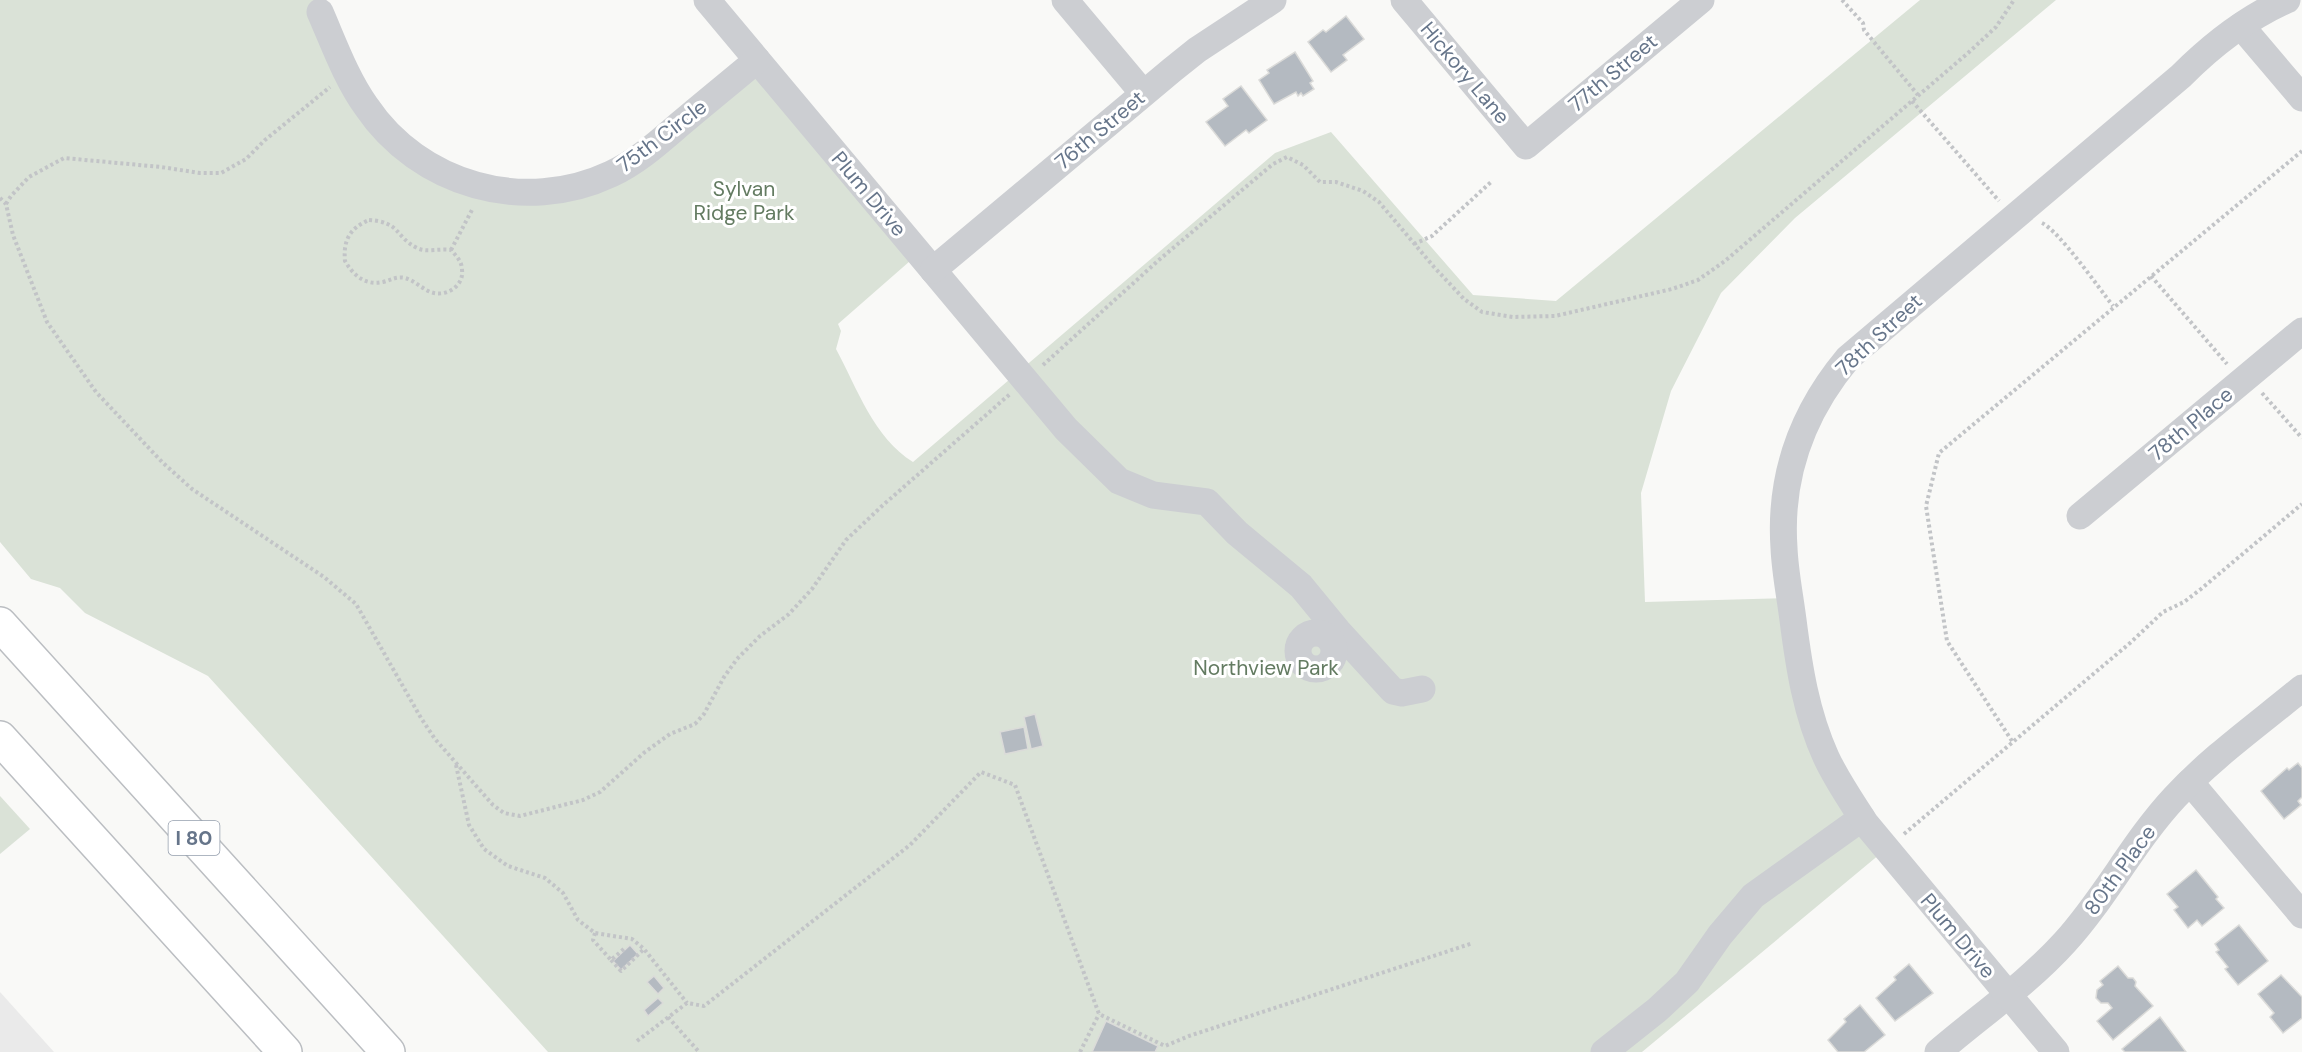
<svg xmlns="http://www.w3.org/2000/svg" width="2302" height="1052" viewBox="0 0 2302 1052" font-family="'DM Sans',sans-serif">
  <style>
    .built { fill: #eaeaea }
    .green { fill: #dae2d7 }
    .building { fill: #b4bac1; stroke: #dbdbd9; stroke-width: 1.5 }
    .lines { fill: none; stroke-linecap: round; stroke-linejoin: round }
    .highway-casing { stroke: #bbbec2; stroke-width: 36 }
    .path { stroke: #c2c4c7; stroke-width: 4; stroke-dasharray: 3 3; stroke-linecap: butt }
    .minor { stroke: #ccced2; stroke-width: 27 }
    .highway { stroke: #fff; stroke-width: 33 }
    .labels { text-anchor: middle; stroke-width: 6; stroke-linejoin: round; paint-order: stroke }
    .shield { fill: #fff; stroke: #949ead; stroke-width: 1.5 }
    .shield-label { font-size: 20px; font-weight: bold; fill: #66758a }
    .street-label { font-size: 21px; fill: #66758a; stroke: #fff }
    .park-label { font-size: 21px; fill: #637b61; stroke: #fff }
  </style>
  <rect width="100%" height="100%" fill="#f9f9f7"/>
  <polygon class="built" points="0,992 54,1052 0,1052"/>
  <g class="green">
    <path d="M0,0H315L351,80L456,180L582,185L757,60L918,254L838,324L841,331L836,349C857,388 874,438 913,462L1275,153L1331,132L1473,295L1556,301L1920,0H2056L1795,218L1721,293L1671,391L1641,493L1645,602L1790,598L1802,683L1886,849L1642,1052H548L208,676L85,613L60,588L31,579L0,542Z"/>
    <polygon points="0,796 30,829 0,854"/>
  </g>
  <g class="building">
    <polygon points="1346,16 1364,39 1343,55 1347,60 1331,72 1308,42 1323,30 1326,32"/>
    <polygon points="1295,52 1313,81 1310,83 1314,89 1303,96 1301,93 1298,96 1296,92 1274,104 1259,80 1269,73 1267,70"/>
    <polygon points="1241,86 1267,120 1249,133 1246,130 1225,146 1206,122 1228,106 1223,99"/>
    <polygon points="1035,714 1043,746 1031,749 1024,717"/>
    <polygon points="1024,727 1028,749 1005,754 1000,732"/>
    <polygon points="2298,763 2302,768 2302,797 2298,801 2301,805 2284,819 2261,791 2287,768 2289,770"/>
    <polygon points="2196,870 2218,897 2216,899 2224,908 2202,926 2197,920 2188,928 2174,910 2178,907 2167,894"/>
    <polygon points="2239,925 2268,961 2238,985 2225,969 2228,967 2216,952 2219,950 2215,944"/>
    <polygon points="630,945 638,954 621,970 613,961"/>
    <polygon points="1909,964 1933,993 1895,1021 1876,998 1896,980 1894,977"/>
    <polygon points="2118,966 2128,978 2133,978 2136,982 2135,986 2153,1006 2113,1040 2097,1021 2112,1008 2108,1003 2101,1003 2096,998 2097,990 2103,985 2100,981"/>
    <polygon points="2281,975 2302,997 2302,1018 2283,1033 2270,1017 2274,1013 2258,994"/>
    <polygon points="654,976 664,988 658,994 647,982"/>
    <polygon points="658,998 663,1003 648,1016 644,1010"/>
    <polygon points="1860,1005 1885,1035 1864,1052 1838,1052 1828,1040 1846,1022 1844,1019"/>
    <polygon points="2160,1017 2186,1052 2125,1052 2122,1049"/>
    <polygon points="1106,1021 1158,1046 1155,1052 1092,1052"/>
  </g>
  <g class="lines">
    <defs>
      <g id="highway">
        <polyline points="0,624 388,1052"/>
        <polyline points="0,738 285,1052"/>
      </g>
    </defs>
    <use href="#highway" class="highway-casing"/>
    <g class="path">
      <polyline points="1842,0 1863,23 1864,30 1918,95"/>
      <polyline points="1912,101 1999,201"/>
      <polyline points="0,198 6,204 13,235 47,322 96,392 163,463 192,489 324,577 356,604 421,718 435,739 493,805 504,813 520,816 583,800 600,792 645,752 670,734 695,724 704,714 724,677 737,659 760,636 789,614 812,589 846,540 882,506 1010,394"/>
      <polyline points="6,204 11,196 29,177 64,158 161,167 200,173 221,173 246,159 265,140 330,87"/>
      <path d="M369,220C401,222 395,237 417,248C427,253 440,248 451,250C456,256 462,261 462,270C464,285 448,296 434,293C424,291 416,281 405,278C397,276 391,280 383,282C365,286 353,275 345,261C343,240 350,228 369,220Z"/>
      <path d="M2042,223C2059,231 2099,288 2113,306"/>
      <polyline points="1414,244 1432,236 1491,182"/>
      <polyline points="451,250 473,208"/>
      <polyline points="2151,276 2227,364"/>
      <polyline points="1043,365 1160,259 1273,164 1287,157 1303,165 1320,182 1336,182 1363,191 1379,202 1434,267 1464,299 1482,312 1513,317 1555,316 1672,289 1698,280 1725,261 1968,53 1996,27 2014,0"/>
      <polyline points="2262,393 2302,438"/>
      <polyline points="2012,741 1947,641 1926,506 1939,453 2302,151"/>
      <polyline points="456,765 469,825 484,849 508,866 545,878 563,893 578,920 595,933 632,939 644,949 687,1003"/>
      <polyline points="1904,834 2130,643 2163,612 2184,602 2201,589 2302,504"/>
      <polyline points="595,933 593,940 611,960 625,948"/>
      <polyline points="611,960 621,971 644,949"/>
      <polyline points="668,1017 699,1052"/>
      <polyline points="637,1041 687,1003 704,1006 910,845 981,772 1015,785 1099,1014 1165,1046 1189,1036 1473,943"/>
      <polyline points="1080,1052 1099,1014"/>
    </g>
    <g class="minor">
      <polyline points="707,0 1066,429 1119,481 1153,495 1207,502 1237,533 1301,586 1338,631 1393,691 1402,693 1422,689"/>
      <polyline points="1065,0 1143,93"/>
      <polyline points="1404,0 1526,146 1701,0"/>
      <path d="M320,12C334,44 346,78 366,106C419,185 524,215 611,174C637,162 659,142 680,124C706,102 732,81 757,60"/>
      <polyline points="2241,26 2302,98"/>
      <polyline points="933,270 1172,70 1197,50 1273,0"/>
      <polyline points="2080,516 2302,331"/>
      <circle cx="1316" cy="651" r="18"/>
      <polyline points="2190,782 2302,915"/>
      <polyline points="1604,1052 1657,1010 1687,982 1720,935 1753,896 1862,818"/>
      <path d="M1938,1052C1980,1016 2028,983 2065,942C2106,897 2133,842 2175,797C2212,757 2260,723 2302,688"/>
      <path d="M2056,1052L1866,824C1852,802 1837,781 1826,757C1806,713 1799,667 1793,620C1790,596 1785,572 1784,548C1779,475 1802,413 1848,358L2181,76C2212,45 2246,18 2287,0"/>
    </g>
    <use href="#highway" class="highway"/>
  </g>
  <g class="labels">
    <rect class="shield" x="168.5" y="821" width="51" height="34" rx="4.5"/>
    <g class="shield-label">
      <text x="194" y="845">I 80</text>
    </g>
    <g class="street-label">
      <text transform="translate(1465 73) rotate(50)" y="7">Hickory Lane</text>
      <text transform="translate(1613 73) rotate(-40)" y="7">77th Street</text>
      <text transform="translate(1100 130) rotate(-40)" y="7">76th Street</text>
      <text transform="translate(662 136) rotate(-37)" y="7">75th Circle</text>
      <text transform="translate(869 194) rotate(50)" y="7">Plum Drive</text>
      <text transform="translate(1879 335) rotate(-43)" y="7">78th Street</text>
      <text transform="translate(2191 424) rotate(-40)" y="7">78th Place</text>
      <text transform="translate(2120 870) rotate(-54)" y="7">80th Place</text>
      <text transform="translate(1958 936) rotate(50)" y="7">Plum Drive</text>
    </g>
    <g class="park-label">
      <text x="744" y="196">Sylvan<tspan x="744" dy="24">Ridge Park</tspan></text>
      <text x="1266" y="675">Northview Park</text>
    </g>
  </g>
</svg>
